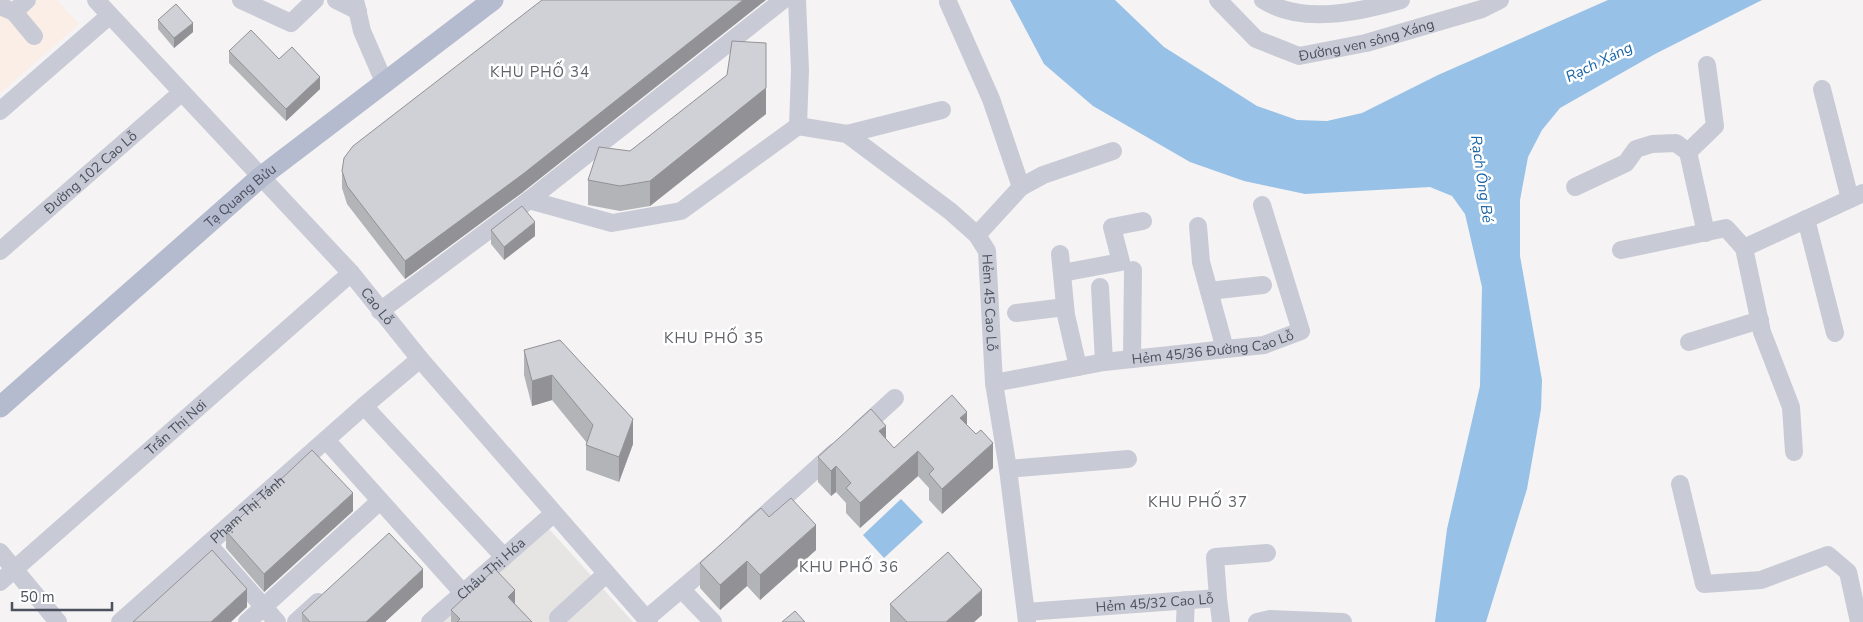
<svg xmlns="http://www.w3.org/2000/svg" width="1863" height="622" viewBox="0 0 1863 622" font-family="'Nunito Sans',sans-serif">
  <style>
    .education { fill: #e6e5e4 }
    .medical { fill: #faeee7 }
    .water { fill: #97c1e6 }
    .lines { fill: none; stroke-linecap: round; stroke-linejoin: round }
    .minor { stroke: #c8cbd6; stroke-width: 18 }
    .major { stroke: #b5bbce; stroke-width: 21 }
    .wall { fill: #b3b4b8 }
    .shaded-wall { fill: #929296 }
    .building { fill: #d0d1d6; stroke: #929296 }
    .labels { text-anchor: middle; stroke-width: 5; stroke-linejoin: round; paint-order: stroke }
    .street-label { font-size: 14px; fill: #4c515f; stroke: #fff }
    .water-label { font-size: 15px; font-style: italic; fill: #1863a5; stroke: #fff }
    .neighbourhood-label { font-size: 15px; letter-spacing: 1px; fill: #5f6167; stroke: #fff }
  </style>
  <rect width="100%" height="100%" fill="#f5f3f3"/>
  <polygon class="education" points="549,529 633,622 444,622"/>
  <polygon class="medical" points="0,0 57,0 79,24 0,93"/>
  <g class="water">
    <polygon points="1010,0 1115,0 1164,47 1257,106 1297,120 1327,121 1362,113 1438,75 1608,0 1762,0 1655,54 1560,108 1542,130 1528,157 1520,200 1520,256 1542,380 1541,409 1527,489 1486,622 1435,622 1447,529 1480,386 1482,287 1465,214 1452,196 1430,187 1305,194 1244,181 1190,162 1093,106 1044,64"/>
    <polygon points="901,499 923,522 884,558 863,535"/>
  </g>
  <g class="lines">
    <g class="minor">
      <path id="s1" d="M96,0L351,273L420,359L649,622"/>
      <polyline points="241,0 291,23 315,0"/>
      <polyline points="336,0 358,11"/>
      <polyline points="355,0 362,31 385,84"/>
      <polyline points="797,0 800,70 798,126"/>
      <path id="s2" d="M1218,0L1256,39L1299,56L1366,43L1482,9L1500,0"/>
      <path d="M1263,0C1302,25 1359,12 1401,0"/>
      <polyline points="948,2 991,99 1021,187 977,235"/>
      <polyline points="0,6 14,12 34,36"/>
      <polyline points="14,12 27,0"/>
      <polyline points="1822,89 1850,199"/>
      <polyline points="0,111 109,16"/>
      <path id="s3" d="M798,126L847,134L950,211L977,235L987,251L994,383L1008,469L1027,622"/>
      <polyline points="847,134 942,110"/>
      <polyline points="1688,152 1715,126 1707,65"/>
      <polyline points="1021,187 1043,175 1113,151"/>
      <polyline points="1575,187 1626,163 1636,149 1652,144 1676,143 1688,152 1706,233"/>
      <polyline points="529,200 783,0"/>
      <polyline points="1806,219 1835,333"/>
      <polyline points="1198,226 1201,262 1225,349"/>
      <polyline points="1621,250 1726,228 1744,248"/>
      <path id="s4" d="M0,251L181,93"/>
      <polyline points="1060,254 1066,315 1078,367"/>
      <polyline points="1062,273 1121,262 1112,227 1143,221"/>
      <polyline points="1100,287 1104,362"/>
      <polyline points="1209,291 1263,285"/>
      <polyline points="380,311 529,200 612,223 681,211 798,126"/>
      <polyline points="1016,313 1065,307"/>
      <polyline points="1689,342 1760,320"/>
      <polyline points="1132,359 1133,270"/>
      <path id="s5" d="M994,383L1104,362L1264,345L1301,331L1262,205"/>
      <polyline points="364,406 504,557"/>
      <polyline points="860,430 895,398"/>
      <polyline points="326,440 463,593"/>
      <polyline points="1794,452 1791,407 1762,332 1744,248 1863,193"/>
      <polyline points="1008,469 1128,459"/>
      <polyline points="1680,484 1704,584 1761,580 1828,555 1848,572 1859,622"/>
      <polyline points="748,530 835,452"/>
      <polyline points="208,544 277,622"/>
      <polyline points="0,552 58,622"/>
      <path id="s6" d="M0,582L351,273"/>
      <polyline points="682,590 713,622"/>
      <polyline points="1218,598 1221,622"/>
      <path id="s7" d="M1026,612L1218,598L1215,557L1267,553"/>
      <polyline points="558,618 606,574"/>
      <polyline points="646,619 718,558"/>
      <path id="s8" d="M120,622L364,406L420,359"/>
      <polyline points="247,622 380,501"/>
      <polyline points="296,622 318,602"/>
      <path id="s9" d="M430,622L553,514"/>
      <polyline points="1185,622 1186,600"/>
      <polyline points="1257,622 1270,619 1343,622"/>
    </g>
    <path class="major" id="s10" d="M0,407L262,176L493,0"/>
  </g>
  <g class="wall">
    <polygon points="158,20 193,32 174,48 158,29"/>
    <polygon points="229,51 279,59 320,89 286,121 229,63"/>
    <polygon points="766,114 650,206 620,211 588,205 588,180 630,151"/>
    <polygon points="342,171 523,192 405,279 347,204 342,188"/>
    <polygon points="491,230 535,236 504,260 491,244"/>
    <polygon points="524,350 633,444 619,482 586,470 586,445 587,443 552,400 532,406 524,375"/>
    <polygon points="967,425 993,468 942,514 929,500 929,488 918,476 860,528 846,513 846,503 836,492 831,496 818,482 818,457 894,448"/>
    <polygon points="353,511 264,592 226,548 226,531"/>
    <polygon points="769,517 816,550 760,600 747,586 720,610 700,588 700,563"/>
    <polygon points="423,587 385,622 302,622 302,613"/>
    <polygon points="515,604 532,622 451,622 451,610"/>
    <polygon points="890,604 982,615 974,622 890,622"/>
  </g>
  <g class="shaded-wall">
    <polygon points="743,0 766,0 523,192 405,279 405,261"/>
    <polygon points="193,23 193,32 174,48 174,38"/>
    <polygon points="766,43 766,114 650,206 650,181"/>
    <polygon points="320,77 320,89 286,121 286,109"/>
    <polygon points="535,222 535,236 504,260 504,247"/>
    <polygon points="552,375 552,400 532,406 532,381"/>
    <polygon points="967,412 967,437 960,418"/>
    <polygon points="633,419 633,444 619,482 619,457"/>
    <polygon points="886,426 886,451 879,431"/>
    <polygon points="993,443 993,468 942,514 942,489"/>
    <polygon points="918,451 918,476 860,528 860,503"/>
    <polygon points="836,466 836,492 831,496 831,471"/>
    <polygon points="353,493 353,511 264,592 264,574"/>
    <polygon points="816,525 816,550 760,600 760,575"/>
    <polygon points="747,561 747,586 720,610 720,585"/>
    <polygon points="423,569 423,587 385,622 366,622"/>
    <polygon points="247,589 247,607 231,622 211,622"/>
    <polygon points="515,590 515,612 508,597"/>
    <polygon points="982,590 982,615 974,622 946,622"/>
  </g>
  <g class="building">
    <polygon points="542,0 743,0 523,174 405,261 347,186 342,171 344,158 353,146"/>
    <polygon points="176,4 193,23 174,38 158,20"/>
    <polygon points="251,30 279,59 292,47 320,77 286,109 229,51"/>
    <polygon points="732,41 766,43 766,88 650,181 620,186 588,180 599,147 630,151 727,75"/>
    <polygon points="522,206 535,222 504,247 491,230"/>
    <polygon points="560,340 633,419 619,457 586,445 593,425 552,375 532,381 524,350"/>
    <polygon points="952,395 967,412 960,418 976,434 981,430 993,443 942,489 929,474 934,469 918,451 860,503 846,488 851,483 836,466 831,471 818,457 871,409 886,426 879,431 894,448"/>
    <polygon points="312,450 353,493 264,574 226,531"/>
    <polygon points="791,498 816,525 760,575 747,561 720,585 700,563 761,508 769,517"/>
    <polygon points="389,533 423,569 366,622 310,622 302,613"/>
    <polygon points="212,550 247,589 211,622 133,622"/>
    <polygon points="948,552 982,590 946,622 907,622 890,604"/>
    <polygon points="495,569 515,590 508,597 532,622 457,622 460,619 451,610"/>
    <polygon points="795,611 805,622 782,622"/>
  </g>
  <g class="labels">
    <g class="street-label">
      <text dy="5" stroke="none"><textPath href="#s2" startOffset="170">Đường ven sông Xáng</textPath></text>
      <text dy="5" stroke="none"><textPath href="#s4" startOffset="120">Đường 102 Cao Lỗ</textPath></text>
      <text dy="5" stroke="none"><textPath href="#s10" startOffset="320">Tạ Quang Bửu</textPath></text>
      <text dy="5" stroke="none"><textPath href="#s3" startOffset="285">Hẻm 45 Cao Lỗ</textPath></text>
      <text dy="5" stroke="none"><textPath href="#s1" startOffset="416">Cao Lỗ</textPath></text>
      <text dy="5" stroke="none"><textPath href="#s5" startOffset="222">Hẻm 45/36 Đường Cao Lỗ</textPath></text>
      <text dy="5" stroke="none"><textPath href="#s6" startOffset="234">Trần Thị Nơi</textPath></text>
      <text dy="5" stroke="none"><textPath href="#s8" startOffset="170">Phạm Thị Tánh</textPath></text>
      <text dy="5" stroke="none"><textPath href="#s9" startOffset="81">Châu Thị Hóa</textPath></text>
      <text dy="5" stroke="none"><textPath href="#s7" startOffset="129">Hẻm 45/32 Cao Lỗ</textPath></text>
    </g>
    <g class="water-label">
      <text transform="translate(1599 62) rotate(-26)" y="5">Rạch Xáng</text>
      <text transform="translate(1482 179) rotate(82)" y="5">Rạch Ông Bé</text>
    </g>
    <g class="neighbourhood-label">
      <text x="540" y="77">KHU PHỐ 34</text>
      <text x="714" y="343">KHU PHỐ 35</text>
      <text x="1198" y="507">KHU PHỐ 37</text>
      <text x="849" y="572">KHU PHỐ 36</text>
    </g>
  </g>
  <path d="M12 602v8h100v-8" fill="none" stroke="#4c515f" stroke-width="2.5"/>
  <text x="20" y="602" font-size="15" fill="#4c515f" stroke="#ffffff" stroke-width="4" paint-order="stroke">50 m</text>
</svg>
